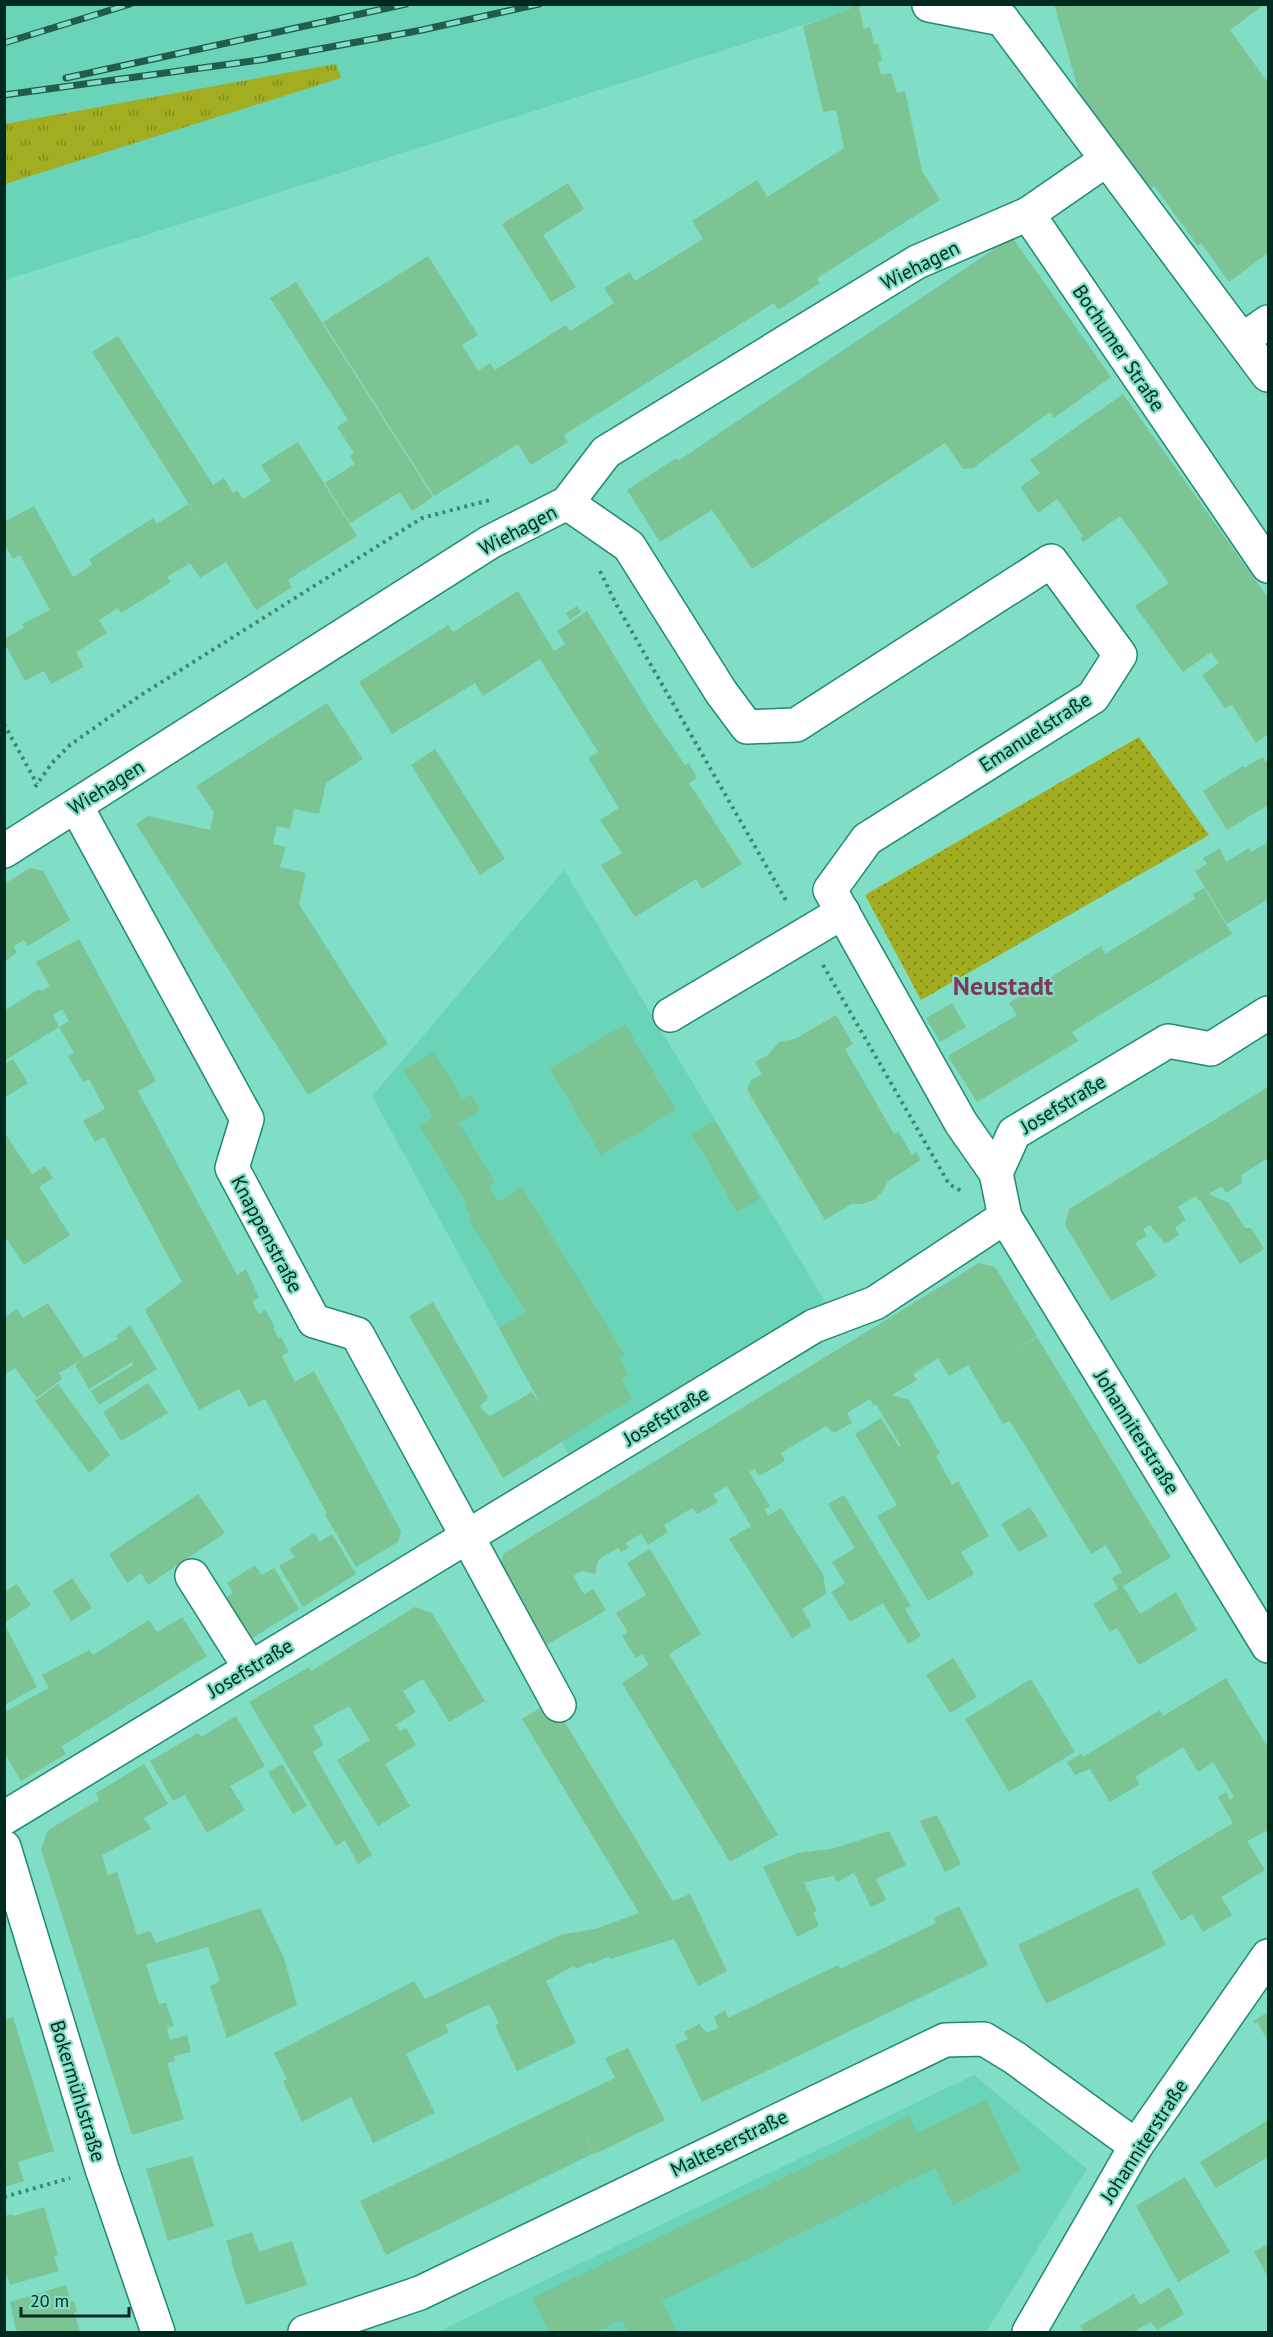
<svg xmlns="http://www.w3.org/2000/svg" width="1273" height="2337" viewBox="0 0 1273 2337" font-family="'PT Sans',sans-serif">
  <style>
    .built { fill: #6ad4b9 }
    .grass { fill: url(#grass-tufts) }
    .park { fill: url(#park-dots) }
    .building { fill: #7dc495 }
    .lines { fill: none; stroke-linecap: round; stroke-linejoin: round }
    .minor-casing { stroke: #208973; stroke-width: 36 }
    .path { stroke: #428776; stroke-width: 4; stroke-dasharray: 3 4.5; stroke-linecap: butt }
    .minor { stroke: #fff; stroke-width: 33 }
    .rail-casing { stroke: #235b4d; stroke-width: 7 }
    .rail { stroke: #7fdec5; stroke-width: 4.5; stroke-dasharray: 14; stroke-linecap: butt }
    .labels { text-anchor: middle; stroke-width: 4.5; stroke-linejoin: round; paint-order: stroke }
    .street-label { font-size: 20px; fill: #002920; stroke: #7fdec5 }
    .district-label { font-size: 26px; font-weight: bold; fill: #7e3a58; stroke: #7fdec5 }
  </style>
  <defs>
    <pattern id="grass-tufts" width="24" height="20" patternUnits="userSpaceOnUse" patternTransform="scale(1.5)"><rect width="24" height="20" fill="#a2ad22"/><path d="M3 7l-1-3M5 7V3M7 7l1-3M15 17l-1-3M17 17v-4M19 17l1-3" fill="none" stroke="#828d1d"/></pattern>
    <pattern id="park-dots" width="8" height="8" patternUnits="userSpaceOnUse" patternTransform="scale(1.5)"><rect width="8" height="8" fill="#a2ad22"/><path d="M2 2h.1M6 6h.1" fill="none" stroke="#828d1d" stroke-width="1.8" stroke-linecap="round"/></pattern>
  </defs>
  <rect width="100%" height="100%" fill="#7fdec5"/>
  <g class="built">
    <polygon points="4,5 865,5 5,280"/>
    <polygon points="564,870 835,1318 577,1470 372,1096"/>
    <polygon points="974,2075 1087,2169 986,2332 437,2332"/>
  </g>
  <polygon class="grass" points="336,64 341,78 5,184 5,124"/>
  <polygon class="park" points="1139,737 1209,835 921,1000 865,895"/>
  <g class="building">
    <polygon points="850,4 864,4 859,7 864,29 870,27 874,44 878,43 882,61 878,62 881,75 891,73 897,93 905,91 922,171 940,200 817,278 820,283 778,310 774,303 564,435 568,442 531,465 518,444 434,496 323,322 428,256 478,335 462,345 478,371 490,363 495,370 566,325 570,331 614,303 604,288 630,272 635,281 703,239 692,221 757,180 767,197 844,148 836,110 823,112 803,26 851,9"/>
    <polygon points="1054,4 1265,4 1230,30 1268,83 1268,253 1229,282 1201,243 1198,246 1154,186 1148,190 1089,128"/>
    <polygon points="568,183 584,209 543,235 576,287 551,302 502,224"/>
    <polygon points="1012,237 1111,377 1054,418 1050,412 973,468 963,469 945,443 752,569 712,510 660,542 627,490 676,458 678,461"/>
    <polygon points="296,282 433,497 412,511 400,492 350,523 325,483 355,464 350,456 354,453 337,427 348,420 270,298"/>
    <polygon points="118,336 213,485 224,478 233,493 237,490 243,499 271,481 261,465 298,442 357,536 288,580 292,587 256,610 226,562 200,578 190,563 167,577 171,582 121,613 118,608 99,620 107,633 76,652 84,667 51,684 44,671 25,681 4,642 4,639 24,628 22,624 50,610 20,555 13,559 4,544 4,522 34,506 73,577 92,565 89,559 153,518 157,524 188,504 201,523 92,352"/>
    <polygon points="1123,394 1268,598 1268,734 1256,743 1232,705 1225,708 1202,675 1219,663 1211,652 1183,672 1135,606 1169,583 1120,516 1083,542 1080,538 1083,536 1057,499 1038,513 1020,487 1040,473 1030,460"/>
    <polygon points="518,591 554,651 565,644 557,631 587,611 652,717 685,765 689,763 697,778 689,783 742,864 702,889 696,879 635,917 601,865 622,853 600,820 619,808 588,758 598,752 540,659 483,696 475,683 392,734 359,682 448,625 453,632"/>
    <polygon points="577,606 581,612 570,620 566,613"/>
    <polygon points="327,703 363,759 326,783 319,814 294,809 290,829 277,826 273,844 286,847 280,867 306,873 299,904 388,1044 308,1095 136,824 148,816 210,830 214,812 196,786"/>
    <polygon points="435,749 505,859 480,875 411,765"/>
    <polygon points="1263,757 1266,762 1268,761 1268,805 1227,830 1203,791 1243,766 1244,768"/>
    <polygon points="1268,842 1268,899 1227,924 1195,871 1207,864 1203,858 1220,848 1226,862 1249,848 1251,852"/>
    <polygon points="30,868 43,871 70,920 28,946 24,940 14,946 17,953 4,962 4,884"/>
    <polygon points="1204,888 1232,934 1072,1032 1078,1041 977,1102 948,1056 1017,1015 1009,1003 1101,946 1105,954 1195,899 1193,894"/>
    <polygon points="79,939 156,1081 138,1091 237,1275 246,1269 259,1298 252,1302 259,1314 265,1310 275,1327 273,1328 279,1339 281,1337 289,1352 282,1356 295,1382 314,1371 401,1531 398,1542 356,1567 325,1515 327,1514 265,1399 249,1407 239,1389 199,1410 145,1310 182,1282 104,1137 95,1142 83,1121 105,1109 89,1079 83,1082 68,1056 74,1053 59,1027 69,1021 62,1009 53,1015 59,1027 4,1061 4,1011 39,989 42,991 50,986 36,962"/>
    <polygon points="952,1003 966,1027 940,1042 926,1018"/>
    <polygon points="836,1015 853,1044 845,1049 894,1134 898,1131 912,1155 916,1152 921,1160 888,1181 883,1191 874,1200 862,1204 851,1204 825,1220 747,1090 751,1080 762,1074 755,1062 768,1055 779,1042 795,1039"/>
    <polygon points="625,1024 676,1110 601,1155 550,1069"/>
    <polygon points="434,1052 463,1099 471,1094 480,1110 459,1123 495,1183 489,1186 498,1202 522,1187 625,1355 619,1359 629,1375 621,1380 633,1398 503,1478 409,1316 433,1302 488,1397 486,1401 480,1406 485,1413 490,1416 532,1392 541,1405 499,1328 526,1312 469,1220 472,1218 463,1202 465,1201 420,1126 433,1117 404,1070"/>
    <polygon points="13,1059 28,1083 4,1098 4,1064"/>
    <polygon points="1268,1087 1268,1158 1241,1175 1242,1183 1226,1193 1222,1186 1209,1194 1229,1203 1245,1228 1251,1228 1264,1249 1240,1264 1200,1200 1199,1201 1196,1196 1178,1207 1186,1220 1175,1227 1179,1235 1165,1244 1150,1225 1143,1229 1147,1236 1135,1243 1157,1276 1111,1301 1065,1225 1069,1209"/>
    <polygon points="715,1121 760,1198 737,1212 692,1134"/>
    <polygon points="4,1132 32,1174 45,1166 53,1178 39,1187 70,1235 24,1265 4,1235"/>
    <polygon points="979,1263 995,1267 1037,1336 1011,1353 1037,1337 1171,1557 1123,1586 1140,1614 1176,1592 1197,1630 1139,1665 1117,1628 1110,1632 1093,1604 1118,1589 1112,1578 1122,1572 1106,1545 1091,1554 1010,1421 1003,1424 968,1365 949,1376 938,1358 913,1374 917,1380 892,1395 909,1400 940,1453 936,1456 952,1485 958,1481 989,1536 961,1552 974,1574 928,1601 877,1516 897,1505 855,1434 881,1418 899,1447 901,1446 876,1404 874,1406 870,1399 847,1413 852,1423 834,1433 826,1426 781,1453 785,1461 759,1476 755,1469 749,1472 770,1506 764,1509 768,1516 781,1508 823,1574 826,1594 802,1609 812,1626 792,1638 729,1539 751,1526 727,1486 713,1494 718,1502 697,1514 693,1508 689,1510 664,1525 668,1532 648,1545 641,1534 626,1543 629,1548 621,1552 618,1548 598,1560 595,1574 582,1571 573,1576 584,1594 593,1589 606,1610 545,1646 500,1571 503,1554"/>
    <polygon points="48,1303 84,1358 118,1339 116,1336 130,1325 157,1369 99,1405 91,1391 133,1365 132,1362 89,1389 75,1365 81,1360 59,1373 62,1379 37,1398 15,1368 4,1375 4,1318 17,1309 23,1318"/>
    <polygon points="148,1383 168,1413 121,1441 103,1412"/>
    <polygon points="58,1384 110,1455 89,1473 35,1401"/>
    <polygon points="198,1494 225,1533 148,1585 141,1573 127,1583 109,1554"/>
    <polygon points="844,1495 911,1606 905,1609 921,1636 908,1644 883,1603 850,1622 831,1592 845,1583 832,1562 855,1548 828,1504"/>
    <polygon points="1030,1507 1048,1536 1019,1552 1001,1524"/>
    <polygon points="314,1533 320,1542 332,1534 356,1574 303,1607 279,1566 295,1557 289,1549"/>
    <polygon points="650,1549 701,1634 669,1654 778,1835 730,1862 622,1683 649,1665 642,1654 636,1658 622,1636 628,1632 616,1613 646,1595 627,1563"/>
    <polygon points="255,1565 262,1575 274,1568 299,1609 246,1642 221,1601 233,1593 227,1583"/>
    <polygon points="72,1578 92,1608 71,1621 53,1591"/>
    <polygon points="17,1584 31,1605 4,1623 4,1592"/>
    <polygon points="415,1607 432,1613 485,1701 449,1722 423,1679 403,1691 416,1712 395,1725 400,1731 406,1728 416,1745 385,1764 410,1806 378,1826 337,1760 370,1740 349,1706 313,1726 324,1745 313,1752 372,1855 358,1864 345,1840 336,1846 249,1702 309,1667 311,1671"/>
    <polygon points="182,1617 207,1656 62,1746 66,1754 21,1781 4,1752 4,1712 49,1688 42,1675 89,1650 93,1655 149,1620 157,1632"/>
    <polygon points="4,1623 37,1687 4,1705"/>
    <polygon points="953,1658 977,1697 950,1713 926,1675"/>
    <polygon points="1226,1678 1268,1748 1268,1830 1247,1841 1265,1870 1221,1897 1232,1915 1203,1932 1192,1914 1181,1921 1151,1872 1233,1823 1218,1797 1226,1792 1230,1800 1234,1797 1213,1762 1198,1772 1183,1747 1135,1777 1140,1784 1110,1802 1090,1769 1075,1775 1067,1762 1081,1754 1083,1757 1160,1710 1163,1716"/>
    <polygon points="1031,1679 1075,1752 1009,1792 965,1719"/>
    <polygon points="552,1701 673,1901 690,1894 727,1971 698,1986 674,1939 610,1959 609,1956 592,1964 591,1962 576,1969 574,1966 546,1981 576,2043 517,2071 495,2025 499,2023 489,2004 445,2025 449,2032 406,2054 435,2113 373,2143 351,2097 302,2122 283,2081 287,2079 274,2053 414,1981 425,1999 560,1935 595,1929 639,1913 522,1719"/>
    <polygon points="236,1716 265,1766 230,1786 245,1810 207,1833 185,1795 173,1801 150,1761 198,1733 201,1737"/>
    <polygon points="144,1764 168,1804 144,1818 151,1829 102,1855 108,1875 117,1872 137,1935 150,1931 156,1943 260,1908 284,1958 297,2005 227,2038 210,1986 220,1981 208,1947 146,1964 159,2004 166,2003 174,2026 167,2028 170,2040 187,2035 191,2052 174,2056 175,2061 167,2063 184,2119 132,2135 41,1849 48,1830 99,1800 96,1793"/>
    <polygon points="282,1764 307,1806 293,1814 268,1772"/>
    <polygon points="937,1815 961,1864 945,1872 920,1821"/>
    <polygon points="889,1831 906,1865 876,1879 886,1900 871,1907 854,1873 837,1882 834,1876 804,1882 817,1911 813,1913 819,1926 797,1937 763,1867 798,1853 831,1849"/>
    <polygon points="1138,1887 1166,1945 1046,2004 1018,1945"/>
    <polygon points="959,1906 988,1965 702,2102 675,2045 688,2039 684,2032 699,2024 707,2033 718,2028 714,2017 725,2010 728,2018 838,1965 840,1969 936,1923 934,1918"/>
    <polygon points="1268,2012 1268,2041 1257,2022 1255,2024 1253,2021"/>
    <polygon points="13,2017 54,2151 18,2162 24,2181 4,2187 4,2165 7,2165 4,2155 4,2020"/>
    <polygon points="628,2048 665,2120 595,2154 580,2123 594,2153 386,2255 360,2201 615,2078 605,2058"/>
    <polygon points="986,2100 1021,2171 953,2205 935,2168 662,2301 677,2332 628,2332 622,2320 596,2332 549,2332 532,2298 870,2136 909,2115 917,2133"/>
    <polygon points="1268,2120 1268,2157 1216,2188 1200,2162"/>
    <polygon points="192,2156 214,2226 168,2241 146,2169"/>
    <polygon points="1185,2177 1230,2252 1178,2282 1136,2206"/>
    <polygon points="44,2207 58,2255 54,2256 59,2271 10,2285 7,2275 4,2276 4,2216 13,2214 13,2216"/>
    <polygon points="252,2232 259,2252 292,2241 307,2285 246,2305 231,2261 233,2261 226,2241"/>
    <polygon points="1268,2244 1268,2277 1254,2252"/>
    <polygon points="66,2285 71,2302 74,2301 77,2311 74,2313 80,2332 19,2332 18,2330 16,2330 10,2302"/>
    <polygon points="1169,2287 1184,2314 1157,2330 1151,2322 1133,2332 1084,2332 1080,2326 1134,2294 1140,2305"/>
  </g>
  <g class="lines">
    <defs>
      <g id="minor">
        <polyline points="929,5 1002,19 1268,375"/>
        <polyline points="1106,160 1028,214 1268,566"/>
        <polyline points="1242,340 1268,322"/>
        <polyline points="567,503 629,546 721,692 747,727 796,725 1051,561 1120,655 1093,697 867,839 830,890 961,1123 996,1173"/>
        <polyline points="76,806 247,1119 232,1168 314,1321 357,1334 559,1705"/>
        <polyline points="4,851 490,542 567,503 606,452 917,262 1028,214"/>
        <polyline points="1268,1013 1211,1049 1168,1041 1014,1133 996,1173 1005,1217 1268,1646"/>
        <polyline points="670,1015 843,912"/>
        <polyline points="192,1576 250,1668"/>
        <polyline points="4,1818 814,1326 875,1303 1005,1217"/>
        <polyline points="4,1847 102,2169 158,2332"/>
        <polyline points="305,2332 420,2293 945,2040 984,2039 1015,2058 1136,2146"/>
        <polyline points="1029,2332 1136,2146 1268,1956"/>
      </g>
    </defs>
    <use href="#minor" class="minor-casing"/>
    <g class="path">
      <polyline points="600,571 616,604 788,904"/>
      <polyline points="4,724 37,784"/>
      <polyline points="35,787 52,763 70,745 138,697 422,518 490,500"/>
      <polyline points="823,965 949,1184 963,1192"/>
      <polyline points="4,2197 70,2178"/>
    </g>
    <use href="#minor" class="minor"/>
    <defs>
      <g id="rail">
        <polyline points="4,43 130,4"/>
        <polyline points="66,78 406,4"/>
        <polyline points="4,95 260,60 422,30 539,4"/>
      </g>
    </defs>
    <use href="#rail" class="rail-casing"/>
    <use href="#rail" class="rail"/>
  </g>
  <g class="labels">
    <g class="street-label">
      <text transform="translate(920 265) rotate(-27)" y="7">Wiehagen</text>
      <text transform="translate(1119 348) rotate(56)" y="7">Bochumer Straße</text>
      <text transform="translate(518 530) rotate(-28)" y="7">Wiehagen</text>
      <text transform="translate(1035 732) rotate(-33)" y="7">Emanuelstraße</text>
      <text transform="translate(106 787) rotate(-32)" y="7">Wiehagen</text>
      <text transform="translate(1063 1104) rotate(-31)" y="7">Josefstraße</text>
      <text transform="translate(267 1234) rotate(62)" y="7">Knappenstraße</text>
      <text transform="translate(666 1416) rotate(-31)" y="7">Josefstraße</text>
      <text transform="translate(1137 1432) rotate(58)" y="7">Johanniterstraße</text>
      <text transform="translate(250 1668) rotate(-31)" y="7">Josefstraße</text>
      <text transform="translate(78 2091) rotate(73)" y="7">Bokermühlstraße</text>
      <text transform="translate(1144 2141) rotate(-57)" y="7">Johanniterstraße</text>
      <text transform="translate(729 2143) rotate(-26)" y="7">Malteserstraße</text>
    </g>
    <g class="district-label">
      <text x="1003" y="995">Neustadt</text>
    </g>
  </g>
  <rect width="1273" height="2337" fill="none" stroke="#002920" stroke-width="12"/>
  <path d="M21 2307v9h108v-9" fill="none" stroke="#002920" stroke-width="3"/>
  <text x="30" y="2307" font-size="18" fill="#002920" stroke="#7fdec5" stroke-width="4.5" paint-order="stroke">20 m</text>
</svg>
